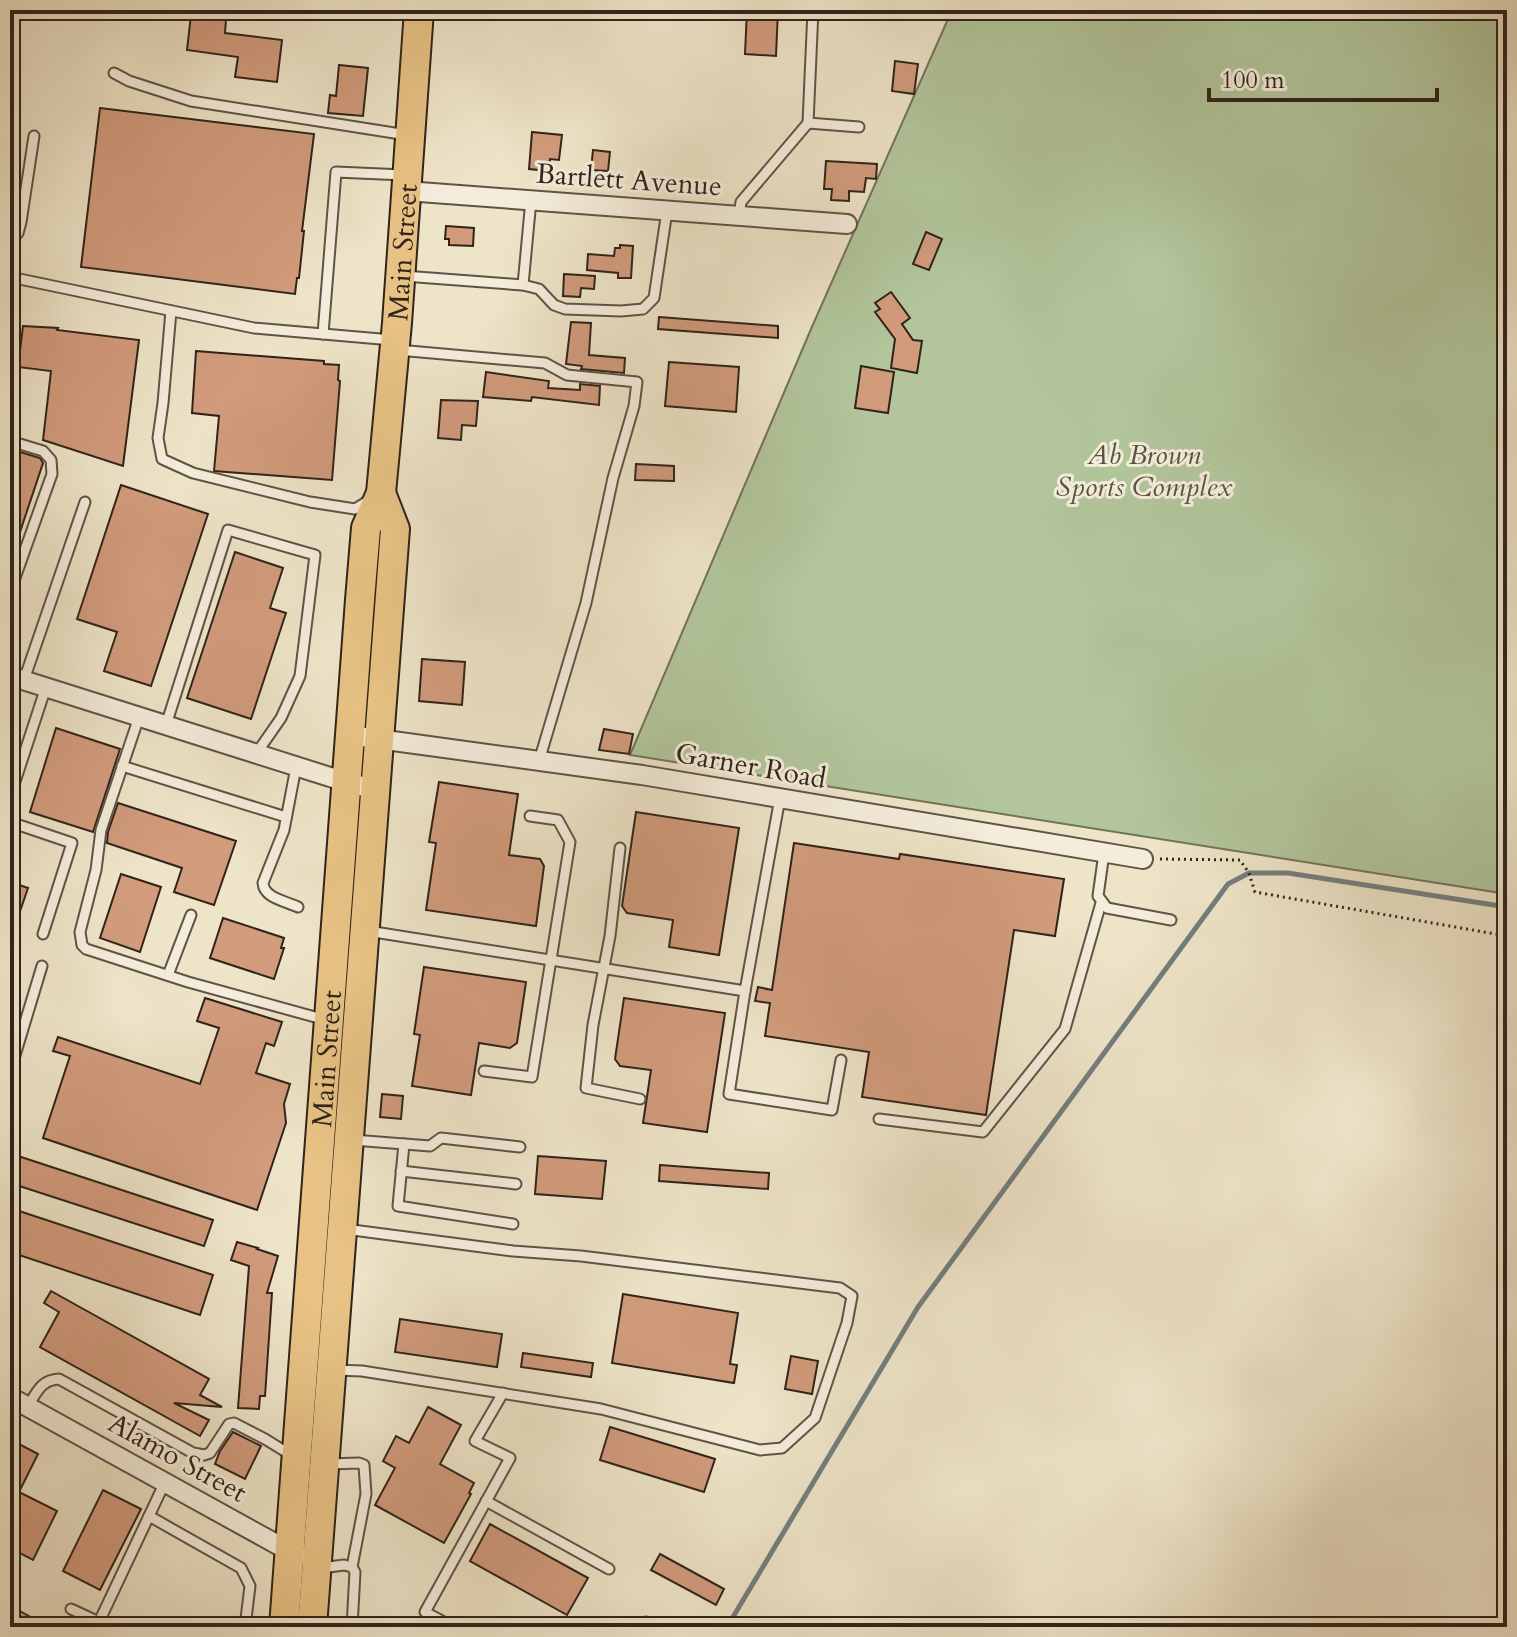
<svg xmlns="http://www.w3.org/2000/svg" width="1517" height="1637" viewBox="0 0 1517 1637" font-family="Cardo,serif">
  <style>
    .green { fill: #b2c59b; stroke: #71745b; stroke-width: 2 }
    .lines { fill: none; stroke-linecap: round; stroke-linejoin: round }
    .stream { stroke: #737e7f; stroke-width: 5 }
    .building { fill: #d19b7c; stroke: #30231b; stroke-width: 2 }
    .lane-casing { stroke: #605346; stroke-width: 13 }
    .street-casing { stroke: #605346; stroke-width: 22 }
    .primary-casing { stroke: #30231b; stroke-width: 32 }
    .path { stroke: #30231b; stroke-width: 3; stroke-dasharray: 2 4; stroke-linecap: butt }
    .lane { stroke: #f4eddb; stroke-width: 9 }
    .street { stroke: #f4eddb; stroke-width: 18 }
    .primary { stroke: #e7c284; stroke-width: 28 }
    .labels { text-anchor: middle; stroke-width: 6; stroke-linejoin: round; paint-order: stroke }
    .street-label { font-size: 28px; fill: #30231b; stroke: #f4eddb }
    .park-label { font-size: 28px; font-style: italic; fill: #575441; stroke: #f4eddb }
  </style>
  <rect width="100%" height="100%" fill="#eee4c8"/>
  <filter id="stains"><feTurbulence type="fractalNoise" baseFrequency=".0025" numOctaves="4"/><feColorMatrix values="0 0 0 0 .2 0 0 0 0 .09 0 0 0 0 .02 0 0 0 .5 -.17"/></filter>
  <radialGradient id="worn" r=".72"><stop offset=".6" stop-color="#630" stop-opacity="0"/><stop offset="1" stop-color="#630" stop-opacity=".3"/></radialGradient>
  <polygon class="green" points="952,10 1507,10 1507,894 630,755 811,329"/>
  <g class="lines">
    <polyline class="stream" points="727,1627 918,1307 1228,884 1249,873 1288,873 1507,907"/>
  </g>
  <g class="building">
    <polygon points="747,10 778,10 776,56 745,54"/>
    <polygon points="191,15 226,20 225,33 282,40 277,82 235,77 238,57 187,50"/>
    <polygon points="895,61 918,64 914,94 892,91"/>
    <polygon points="339,65 368,68 363,116 328,113 330,95 336,96"/>
    <polygon points="100,108 314,134 302,231 304,231 299,278 297,278 295,294 81,267"/>
    <polygon points="532,132 562,135 559,160 550,159 548,171 529,169"/>
    <polygon points="593,150 610,152 608,171 591,170"/>
    <polygon points="826,161 877,164 876,179 866,178 864,192 849,191 849,201 831,200 832,189 824,189"/>
    <polygon points="446,226 474,228 473,246 449,245 449,239 445,239"/>
    <polygon points="926,232 942,239 929,270 913,264"/>
    <polygon points="620,245 633,246 631,278 618,278 618,273 587,270 588,254 614,256 615,248 620,248"/>
    <polygon points="564,274 595,276 594,289 581,288 580,297 563,296"/>
    <polygon points="891,292 910,318 902,324 913,340 922,341 917,373 891,368 895,339 875,312 880,309 875,303"/>
    <polygon points="659,317 778,326 778,338 658,329"/>
    <polygon points="571,322 591,323 589,355 625,358 624,373 581,369 582,366 566,364"/>
    <polygon points="23,326 58,328 57,330 139,340 123,466 43,440 51,371 18,367"/>
    <polygon points="196,351 324,361 324,364 339,365 338,380 340,381 332,480 214,471 219,416 192,413"/>
    <polygon points="669,362 739,367 736,412 665,406"/>
    <polygon points="861,366 894,372 888,413 855,408"/>
    <polygon points="486,372 549,381 548,388 580,390 580,384 600,386 599,405 532,397 531,401 483,397"/>
    <polygon points="441,400 478,401 476,426 462,425 461,440 438,438"/>
    <polygon points="10,449 40,458 43,463 12,556 10,556"/>
    <polygon points="636,464 674,466 674,481 635,480"/>
    <polygon points="121,485 208,514 151,686 104,671 117,632 77,619"/>
    <polygon points="235,552 283,568 270,608 286,613 251,719 187,698"/>
    <polygon points="422,659 465,662 462,705 419,701"/>
    <polygon points="56,728 120,749 93,832 30,812"/>
    <polygon points="604,729 633,734 629,754 599,750"/>
    <polygon points="439,782 518,794 509,855 540,859 544,866 536,926 426,910 436,843 429,842"/>
    <polygon points="118,803 236,841 214,905 174,892 182,868 107,843 108,832"/>
    <polygon points="636,812 739,828 719,955 669,947 673,920 627,913 622,906"/>
    <polygon points="794,843 899,859 900,854 1064,879 1055,936 1014,930 986,1115 862,1097 869,1052 765,1036 770,1003 755,1001 758,987 772,990"/>
    <polygon points="121,874 161,887 140,952 100,938"/>
    <polygon points="10,882 28,888 12,935 10,935"/>
    <polygon points="223,918 284,938 281,948 284,948 274,979 210,958"/>
    <polygon points="424,967 526,982 517,1043 510,1048 479,1043 471,1095 412,1086 420,1035 414,1034"/>
    <polygon points="205,998 282,1022 274,1046 266,1043 256,1073 290,1084 284,1104 286,1123 257,1210 43,1138 70,1056 53,1051 58,1037 200,1084 219,1028 197,1021"/>
    <polygon points="624,998 725,1013 707,1132 643,1123 651,1070 620,1066 615,1059"/>
    <polygon points="382,1094 403,1096 401,1119 380,1117"/>
    <polygon points="15,1155 213,1220 204,1246 10,1183 10,1170"/>
    <polygon points="538,1156 606,1161 602,1199 535,1194"/>
    <polygon points="660,1165 769,1173 768,1189 659,1181"/>
    <polygon points="10,1208 213,1275 200,1315 10,1252"/>
    <polygon points="237,1242 258,1248 257,1249 278,1256 267,1293 272,1293 265,1396 260,1396 259,1409 238,1408 249,1266 231,1260"/>
    <polygon points="51,1291 209,1379 200,1395 222,1407 174,1403 209,1420 200,1436 40,1347 59,1312 44,1303"/>
    <polygon points="623,1294 738,1313 730,1364 737,1365 734,1383 612,1363"/>
    <polygon points="400,1319 502,1334 497,1367 395,1352"/>
    <polygon points="523,1353 593,1363 591,1377 521,1367"/>
    <polygon points="791,1356 818,1361 812,1394 785,1389"/>
    <polygon points="428,1407 461,1425 440,1464 474,1483 469,1493 471,1494 444,1543 375,1505 395,1468 383,1461 396,1436 409,1443"/>
    <polygon points="610,1427 715,1459 704,1492 600,1460"/>
    <polygon points="233,1432 261,1446 245,1479 215,1464 220,1451"/>
    <polygon points="15,1442 38,1454 19,1492 57,1511 33,1560 20,1553 10,1573 10,1452"/>
    <polygon points="103,1490 141,1509 100,1590 63,1571"/>
    <polygon points="490,1524 588,1578 567,1615 470,1561"/>
    <polygon points="660,1554 724,1589 716,1605 651,1570"/>
    <polygon points="20,1611 48,1627 11,1627"/>
  </g>
  <g class="lines">
    <defs>
      <g id="lane">
        <polyline points="114,73 129,81 191,101 407,135"/>
        <polyline points="808,123 813,10"/>
        <polyline points="739,216 741,202 808,123 859,127"/>
        <polyline points="10,241 18,233 21,222 34,136"/>
        <polyline points="404,276 523,285 531,200"/>
        <polyline points="10,277 254,328 392,340"/>
        <polyline points="523,285 539,289 554,305 565,309 621,311 643,309 654,298 667,211"/>
        <polyline points="171,311 163,403 158,438 162,459 193,473 310,502 355,509 371,499"/>
        <polyline points="323,334 336,172 404,175"/>
        <polyline points="398,350 545,363 567,375 637,382 634,406 613,478 586,603 539,761"/>
        <polyline points="10,441 43,451 51,460 52,474 10,592"/>
        <polyline points="24,680 85,502"/>
        <polyline points="139,717 101,830 96,870 80,932 82,945 86,949 188,982 326,1020"/>
        <polyline points="166,725 228,530 315,555 300,676 281,718 256,754"/>
        <polyline points="122,766 286,817"/>
        <path d="M296,767L284,830L263,883C264,898 285,901 298,907"/>
        <polyline points="10,797 46,687"/>
        <polyline points="10,822 72,843 43,934"/>
        <polyline points="620,848 610,936 593,1025 586,1088 640,1099"/>
        <polyline points="1104,853 1098,896 1107,908 1171,920"/>
        <polyline points="368,931 745,991 780,798"/>
        <polyline points="168,975 191,915"/>
        <polyline points="745,991 729,1094 832,1110 841,1060"/>
        <polyline points="484,1071 532,1077 570,842 558,820 530,816"/>
        <polyline points="10,1072 42,966"/>
        <polyline points="879,1119 983,1132 1065,1029 1101,903"/>
        <polyline points="353,1140 430,1146 441,1138 520,1147"/>
        <polyline points="404,1144 398,1206 513,1224"/>
        <polyline points="401,1171 516,1184"/>
        <polyline points="335,1370 362,1371 601,1409 760,1450 782,1448 815,1418 847,1323 852,1296 840,1288 581,1256 513,1251 345,1229"/>
        <path d="M27,1407C37,1393 40,1380 59,1379L193,1453L204,1455L210,1453L229,1424L234,1423L265,1439L291,1455"/>
        <polyline points="328,1464 359,1463 364,1465 366,1494 352,1567"/>
        <polyline points="486,1501 609,1569"/>
        <polyline points="149,1516 241,1568 250,1586 245,1627"/>
        <polyline points="321,1568 344,1565 352,1567 355,1572 352,1627"/>
        <polyline points="71,1609 99,1622 165,1482"/>
        <polyline points="453,1627 425,1612 510,1458 475,1441 503,1393"/>
        <polyline points="643,1627 646,1622"/>
      </g>
      <g id="street">
        <polyline points="406,191 847,224"/>
        <polyline points="10,676 330,777 375,790"/>
        <polyline points="349,735 642,775 1143,859"/>
        <polyline points="10,1397 298,1556"/>
      </g>
      <g id="primary">
        <path id="s1" d="M284,1627L360,600L366,528L381,493L397,323L419,10"/>
        <polyline points="312,1627 395,529 381,493"/>
      </g>
    </defs>
    <use href="#lane" class="lane-casing"/>
    <use href="#street" class="street-casing"/>
    <use href="#primary" class="primary-casing"/>
    <polyline class="path" points="1160,859 1240,860 1249,873 1255,892 1507,936"/>
    <use href="#lane" class="lane"/>
    <use href="#street" class="street"/>
    <use href="#primary" class="primary"/>
  </g>
  <g class="labels">
    <g class="street-label">
      <text transform="translate(629 179) rotate(4)" y="10">Bartlett Avenue</text>
      <text dy="10" stroke="none"><textPath href="#s1" startOffset="1382">Main Street</textPath></text>
      <text transform="translate(751 765) rotate(10)" y="10">Garner Road</text>
      <text dy="10" stroke="none"><textPath href="#s1" startOffset="570">Main Street</textPath></text>
      <text transform="translate(178 1457) rotate(29)" y="10">Alamo Street</text>
    </g>
    <g class="park-label">
      <text x="1144" y="464">Ab Brown<tspan x="1144" dy="32">Sports Complex</tspan></text>
    </g>
  </g>
  <rect width="1517" height="1637" fill="none" stroke="#eee4c8" stroke-width="40"/>
  <rect x="12" y="12" width="1493" height="1613" fill="none" stroke="#30231b" stroke-width="4"/>
  <rect x="20" y="20" width="1477" height="1597" fill="none" stroke="#30231b" stroke-width="2"/>
  <path d="M1209 88v12h228v-12" fill="none" stroke="#30231b" stroke-width="4"/>
  <text x="1221" y="88" font-size="24" fill="#30231b" stroke="#f4eddb" stroke-width="6" paint-order="stroke">100 m</text>
  <rect width="100%" height="100%" filter="url(#stains)"/>
  <rect width="100%" height="100%" fill="url(#worn)"/>
</svg>
